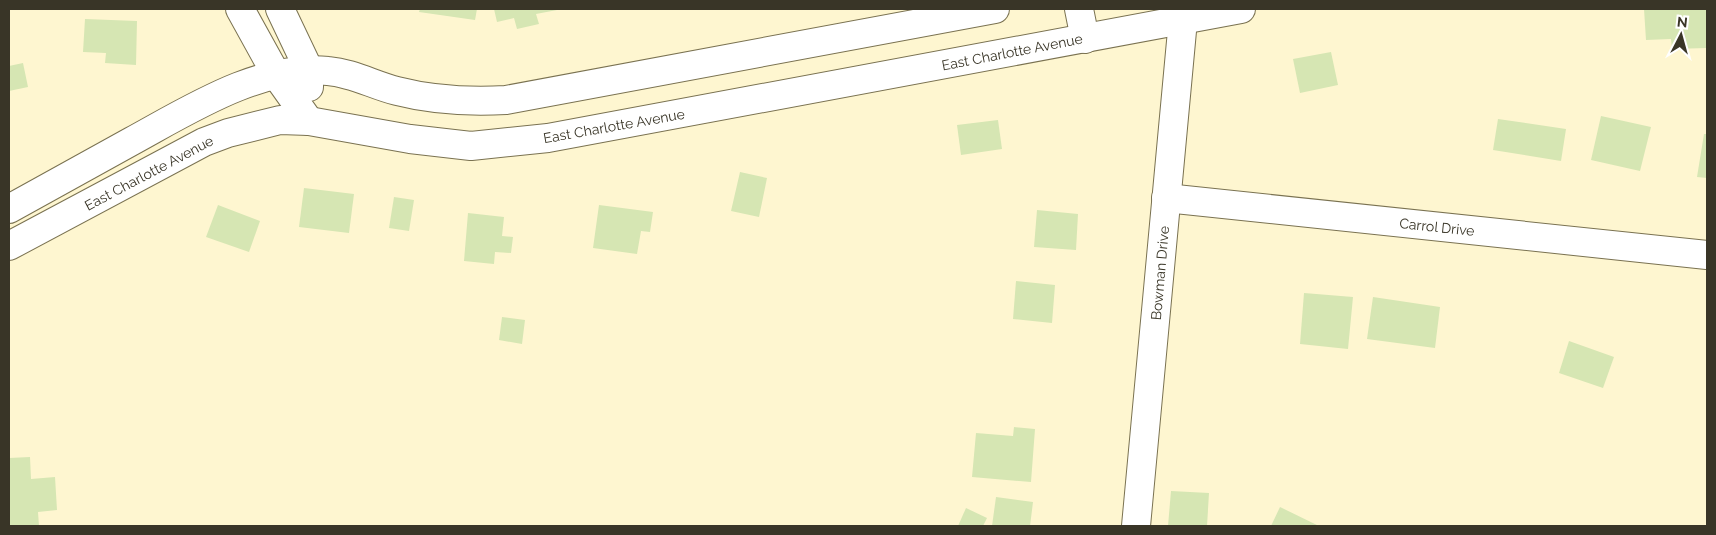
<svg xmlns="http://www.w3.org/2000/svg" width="1716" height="535" viewBox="0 0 1716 535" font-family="Raleway,sans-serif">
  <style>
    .building { fill: #d6e6b3 }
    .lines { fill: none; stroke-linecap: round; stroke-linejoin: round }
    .minor-casing { stroke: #7a7251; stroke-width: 30 }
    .minor { stroke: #fff; stroke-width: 28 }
    .labels { text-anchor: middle; stroke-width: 4.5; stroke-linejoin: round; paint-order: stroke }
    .street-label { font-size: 14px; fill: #393527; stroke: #fff }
  </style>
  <rect width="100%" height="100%" fill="#fef6d0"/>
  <g class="building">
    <polygon points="420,9 477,9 475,20 419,12"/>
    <polygon points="494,9 557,9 557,10 536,14 539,24 517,29 514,18 497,22"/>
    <polygon points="1644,9 1707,9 1707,48 1672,49 1671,39 1646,40"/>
    <polygon points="85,19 137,21 136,65 105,63 106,53 83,52"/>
    <polygon points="1331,52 1338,85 1300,93 1293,59"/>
    <polygon points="23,63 28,87 9,91 9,66"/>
    <polygon points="1601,116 1651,127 1640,171 1591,160"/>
    <polygon points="1498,119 1566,129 1561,161 1493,150"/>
    <polygon points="998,120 1002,149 961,155 957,125"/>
    <polygon points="1704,134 1707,134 1707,178 1697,177"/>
    <polygon points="740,172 767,178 759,217 731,211"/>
    <polygon points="304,188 354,194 349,233 299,227"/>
    <polygon points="394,197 414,200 409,231 389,228"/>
    <polygon points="218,205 260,221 249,252 206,237"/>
    <polygon points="599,205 653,212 650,232 641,231 637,254 593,248"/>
    <polygon points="1037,210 1078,214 1076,250 1034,247"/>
    <polygon points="468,213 504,217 502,236 513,237 511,253 495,252 494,264 464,261"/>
    <polygon points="1016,281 1055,285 1052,323 1013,319"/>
    <polygon points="1304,293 1353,297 1348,349 1300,344"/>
    <polygon points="1373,297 1440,307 1435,348 1367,339"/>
    <polygon points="502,317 525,320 522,344 499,340"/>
    <polygon points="1569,341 1614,357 1603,388 1559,373"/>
    <polygon points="1014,427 1035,429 1031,482 972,477 976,433 1013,436"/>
    <polygon points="30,457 31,479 55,477 57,510 38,512 39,526 9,526 9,458"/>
    <polygon points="1171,491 1209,493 1207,526 1168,526"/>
    <polygon points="996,497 1033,502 1030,526 992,526"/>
    <polygon points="1280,507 1319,526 1271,526"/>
    <polygon points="966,508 987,518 983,526 958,526"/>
  </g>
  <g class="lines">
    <defs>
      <g id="minor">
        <polyline points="240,9 277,76 309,121"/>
        <polyline points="280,9 309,70 309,87"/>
        <polyline points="1079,9 1085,39"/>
        <polyline points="1166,198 1707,255"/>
        <path d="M9,209C50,186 91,164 132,141C189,110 260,64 328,71C353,73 373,85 397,91C432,100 469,102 506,100L995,9"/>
        <polyline points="9,246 204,142 228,133 280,120 309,121 410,139 471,146 548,138 1241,9"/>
        <polyline points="1136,526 1183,20"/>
      </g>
    </defs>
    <use href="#minor" class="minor-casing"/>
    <use href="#minor" class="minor"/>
  </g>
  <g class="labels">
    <g class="street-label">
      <text transform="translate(1012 52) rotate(-11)" y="5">East Charlotte Avenue</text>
      <text transform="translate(614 126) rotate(-10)" y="5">East Charlotte Avenue</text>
      <text transform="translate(149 173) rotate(-28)" y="5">East Charlotte Avenue</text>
      <text transform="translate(1437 227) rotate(6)" y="5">Carrol Drive</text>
      <text transform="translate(1160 273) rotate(-85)" y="5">Bowman Drive</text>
    </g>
  </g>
  <rect width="1716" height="535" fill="none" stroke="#393527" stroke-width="20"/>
  <g transform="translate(1681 35) rotate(6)" stroke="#ffffff" stroke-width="4" paint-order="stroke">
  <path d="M0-4L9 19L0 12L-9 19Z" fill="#393527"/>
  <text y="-8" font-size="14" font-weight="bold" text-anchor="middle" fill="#393527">N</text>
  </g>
</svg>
